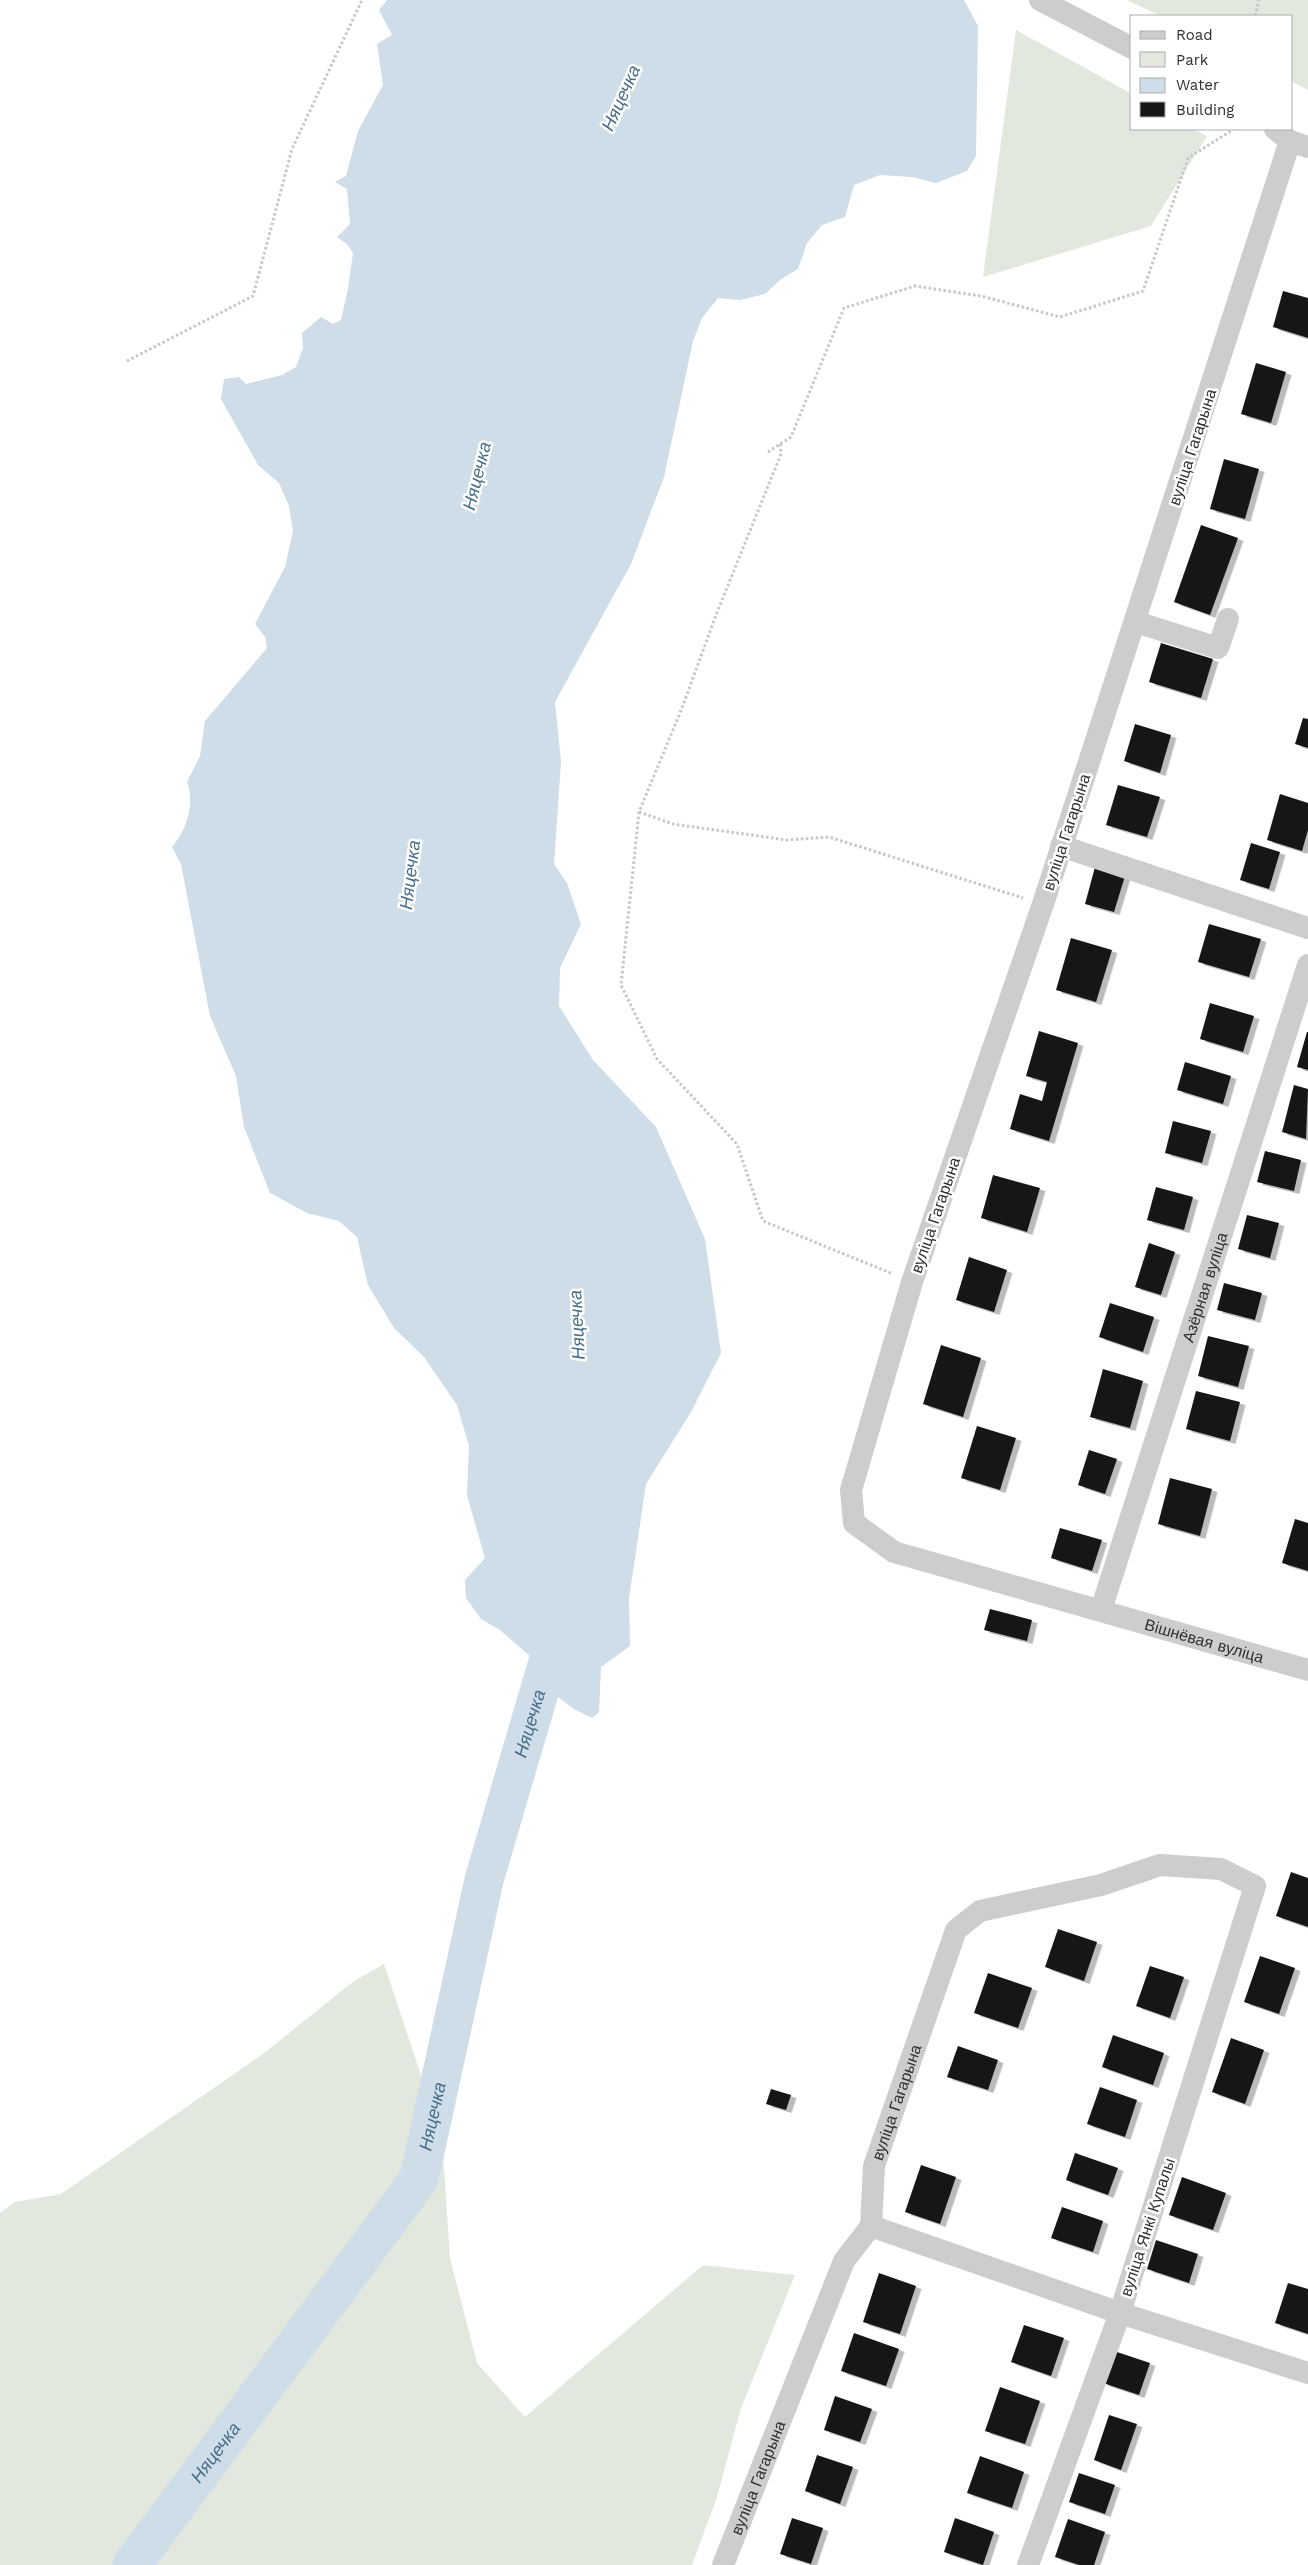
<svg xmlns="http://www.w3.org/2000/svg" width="1308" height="2565" viewBox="0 0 1308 2565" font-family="'Work Sans',sans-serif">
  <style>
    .green { fill: #e2e8dd }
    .water { fill: #cedde8 }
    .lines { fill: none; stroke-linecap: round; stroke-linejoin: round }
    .river { stroke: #cedde8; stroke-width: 39 }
    .building { fill: #171717; filter: url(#shadow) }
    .path { stroke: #c7c7c7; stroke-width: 3; stroke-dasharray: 2.5 2.5; stroke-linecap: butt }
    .minor { stroke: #cdcdcd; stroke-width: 22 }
    .labels { text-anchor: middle; stroke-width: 5; stroke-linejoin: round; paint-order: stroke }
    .street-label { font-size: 16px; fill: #303030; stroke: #fff }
    .water-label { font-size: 18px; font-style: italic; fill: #476d89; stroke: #fff }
  </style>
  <defs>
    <filter id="shadow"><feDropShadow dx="5.5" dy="3" stdDeviation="0" flood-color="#0004"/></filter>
  </defs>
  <rect width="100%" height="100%" fill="#fff"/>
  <g class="green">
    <polygon points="1127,0 1308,0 1308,90 1292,82 1292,16 1160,16"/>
    <polygon points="1016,30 1132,94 1132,129 1193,129 1207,136 1151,226 983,277"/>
    <polygon points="384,1964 442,2139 450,2258 477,2363 525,2417 703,2265 795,2275 741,2408 717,2497 692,2565 0,2565 0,2213 15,2202 61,2194 263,2054 354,1981"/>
  </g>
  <path class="water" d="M387,0H964L978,26L976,156L967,171L936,183L912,177L880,175L854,185L845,217L822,225L807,243L798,269L780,280L765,294L740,300L718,298L702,318L693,341L664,477L631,564L555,702L561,762L554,864L567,883L581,924L560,968L559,1006L593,1060L656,1127L705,1239L721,1353L691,1412L646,1484L629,1598L630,1646L601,1667L599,1712L592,1718L574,1709L546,1688L527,1690L535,1670L530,1656L500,1630L481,1619L466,1598L465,1580L485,1558L467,1495L469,1446L457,1405L424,1357L394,1328L368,1285L357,1237L339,1221L307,1213L270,1193L244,1127L236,1076L210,1016L181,864L172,847C187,830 195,803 187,782L200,756L205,721L267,648L265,637L255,624L285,567L293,531L289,506L279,483L258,465L221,399L224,379L239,377L246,384L282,375L296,367L303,348L302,333L321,317L333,324L341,320L348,289L353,253L347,244L337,237L350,224L347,189L335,182L346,176L358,131L383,85L377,44L392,35L379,10Z"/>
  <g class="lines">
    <path class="river" id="s1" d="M132,2565L419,2179L484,1880L555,1638"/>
  </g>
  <g class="building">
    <polygon points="1283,291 1308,298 1308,338 1273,327"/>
    <polygon points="1256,363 1286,372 1271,423 1241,414"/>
    <polygon points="1224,459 1259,469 1245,519 1210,509"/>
    <polygon points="1201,525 1238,538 1210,615 1174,602"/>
    <polygon points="1161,643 1213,659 1201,698 1149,682"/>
    <polygon points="1303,718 1308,719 1308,748 1295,744"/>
    <polygon points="1135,724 1171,735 1160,773 1124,761"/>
    <polygon points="1118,785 1160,797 1147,837 1106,825"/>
    <polygon points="1280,794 1308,803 1308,830 1302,851 1267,840"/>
    <polygon points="1251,843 1280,852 1269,889 1240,880"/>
    <polygon points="1095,867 1125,876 1114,912 1085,904"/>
    <polygon points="1209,924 1261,939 1249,977 1198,962"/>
    <polygon points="1071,938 1112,950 1096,1002 1056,990"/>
    <polygon points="1210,1003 1254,1016 1243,1052 1200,1039"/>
    <polygon points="1039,1031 1078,1043 1049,1141 1010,1129 1020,1094 1042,1101 1047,1082 1026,1076"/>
    <polygon points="1307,1032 1308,1032 1308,1070 1297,1067"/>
    <polygon points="1185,1062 1231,1076 1223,1104 1177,1090"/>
    <polygon points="1294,1085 1308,1089 1306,1139 1282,1132"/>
    <polygon points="1173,1121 1211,1131 1202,1163 1165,1153"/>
    <polygon points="1265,1151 1301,1160 1294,1191 1257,1182"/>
    <polygon points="993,1175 1040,1188 1027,1232 981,1218"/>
    <polygon points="1156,1187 1193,1197 1184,1230 1147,1220"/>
    <polygon points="1247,1215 1279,1223 1270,1258 1238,1249"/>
    <polygon points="1149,1243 1175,1252 1161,1295 1135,1287"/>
    <polygon points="969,1257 1007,1270 994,1312 956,1300"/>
    <polygon points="1224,1283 1262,1293 1255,1320 1217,1310"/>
    <polygon points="1110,1303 1154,1317 1143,1352 1099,1337"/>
    <polygon points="1208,1336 1249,1346 1238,1387 1198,1376"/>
    <polygon points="941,1345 981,1358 963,1417 923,1404"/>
    <polygon points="1103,1369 1143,1381 1130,1428 1090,1417"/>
    <polygon points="1196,1391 1240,1402 1230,1441 1186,1429"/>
    <polygon points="977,1426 1016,1438 1000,1490 961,1478"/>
    <polygon points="1089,1450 1117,1459 1105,1494 1078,1485"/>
    <polygon points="1170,1478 1212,1489 1200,1536 1158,1524"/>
    <polygon points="1295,1519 1308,1523 1308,1571 1282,1563"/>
    <polygon points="1060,1528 1102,1540 1092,1571 1051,1558"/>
    <polygon points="990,1609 1032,1620 1027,1641 984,1630"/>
    <polygon points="1291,1872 1308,1878 1308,1927 1276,1916"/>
    <polygon points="1058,1929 1097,1942 1084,1981 1045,1967"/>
    <polygon points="1260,1956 1295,1968 1279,2014 1244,2002"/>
    <polygon points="1150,1966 1184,1977 1170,2018 1136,2006"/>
    <polygon points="988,1973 1032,1988 1018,2028 974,2013"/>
    <polygon points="1113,2035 1164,2053 1153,2085 1102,2067"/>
    <polygon points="1231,2038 1264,2050 1245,2104 1212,2092"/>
    <polygon points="958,2046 998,2060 988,2090 947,2077"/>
    <polygon points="1100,2087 1137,2100 1125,2137 1087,2124"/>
    <polygon points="771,2089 791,2095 786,2110 766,2104"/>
    <polygon points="1075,2153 1118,2168 1108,2195 1066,2180"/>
    <polygon points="921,2165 956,2177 940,2224 905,2212"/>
    <polygon points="1182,2177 1226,2193 1213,2230 1169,2215"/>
    <polygon points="1062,2207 1103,2221 1093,2252 1051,2238"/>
    <polygon points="1156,2240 1198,2254 1189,2283 1147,2269"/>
    <polygon points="879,2273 916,2286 900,2334 863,2322"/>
    <polygon points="1288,2283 1308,2289 1308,2334 1275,2323"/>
    <polygon points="1024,2325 1064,2338 1051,2376 1011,2362"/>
    <polygon points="854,2333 899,2349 886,2386 841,2371"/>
    <polygon points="1114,2351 1150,2363 1139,2395 1103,2383"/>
    <polygon points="1000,2387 1040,2401 1025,2444 985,2431"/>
    <polygon points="835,2396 872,2409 860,2442 824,2430"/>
    <polygon points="1109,2415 1137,2424 1121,2470 1094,2460"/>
    <polygon points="817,2455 853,2467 840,2504 805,2491"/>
    <polygon points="980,2456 1024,2472 1012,2508 967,2493"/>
    <polygon points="1079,2473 1115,2485 1105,2514 1069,2502"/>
    <polygon points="792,2518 823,2528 811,2564 780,2554"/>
    <polygon points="955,2518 994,2532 983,2565 944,2552"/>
    <polygon points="1068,2519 1105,2532 1094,2565 1079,2565 1055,2557"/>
  </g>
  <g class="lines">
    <g class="path">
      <polyline points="1255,16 1259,0"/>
      <polyline points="127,361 253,296 292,149 362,0"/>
      <polyline points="780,444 781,454 716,615 682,708 639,812 621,985 657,1059 737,1144 763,1221 893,1274"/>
      <polyline points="768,452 791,437 844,308 915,286 981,296 1060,317 1143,291 1188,158 1234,129"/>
      <polyline points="639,812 673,824 787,840 829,837 1023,898"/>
    </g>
    <g class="minor">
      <polyline points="1040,0 1132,48"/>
      <polyline points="1275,129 1290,141 1308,147"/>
      <path id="s2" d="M1290,141L1043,904L912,1282L851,1490L854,1523L894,1552L1308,1670"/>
      <polyline points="1136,622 1218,648 1228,619"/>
      <polyline points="1061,846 1308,928"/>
      <path id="s3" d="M1101,1610L1308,965"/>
      <polyline points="871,2226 1120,2313 1308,2373"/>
      <path id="s4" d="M723,2565L844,2261L871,2226L874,2166L956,1930L980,1911L1101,1885L1160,1865L1221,1869L1255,1886L1120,2313L1028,2565"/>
    </g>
  </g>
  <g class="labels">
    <g class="street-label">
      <text transform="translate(1192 447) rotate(-72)" y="6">вуліца Гагарына</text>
      <text transform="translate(1066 832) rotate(-72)" y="6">вуліца Гагарына</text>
      <text transform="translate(935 1215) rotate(-71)" y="6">вуліца Гагарына</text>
      <text dy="6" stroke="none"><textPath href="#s3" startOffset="339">Азёрная вуліца</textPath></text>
      <text dy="6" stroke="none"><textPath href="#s2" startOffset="1824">Вішнёвая вуліца</textPath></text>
      <text dy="6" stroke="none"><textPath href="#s4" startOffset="499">вуліца Гагарына</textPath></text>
      <text transform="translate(1147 2227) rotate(-72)" y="6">вуліца Янкі Купалы</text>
      <text dy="6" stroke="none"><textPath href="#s4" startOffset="94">вуліца Гагарына</textPath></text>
    </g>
    <g class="water-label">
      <text transform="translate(621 98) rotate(-66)" y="6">Няцечка</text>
      <text transform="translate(477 476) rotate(-76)" y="6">Няцечка</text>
      <text transform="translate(410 875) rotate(-83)" y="6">Няцечка</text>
      <text transform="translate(577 1325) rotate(-93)" y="6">Няцечка</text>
      <text dy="6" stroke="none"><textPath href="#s1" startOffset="950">Няцечка</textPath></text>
      <text dy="6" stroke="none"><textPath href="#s1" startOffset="545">Няцечка</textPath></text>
      <text dy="6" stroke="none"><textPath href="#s1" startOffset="140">Няцечка</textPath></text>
    </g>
  </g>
  <rect x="1130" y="15" width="162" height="115" fill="#ffffff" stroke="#acacac"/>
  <rect x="1140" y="31" width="25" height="8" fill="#cdcdcd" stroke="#acacac"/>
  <text x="1176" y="40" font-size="15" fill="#303030">Road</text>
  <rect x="1140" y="52" width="25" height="15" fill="#e2e8dd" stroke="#acacac"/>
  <text x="1176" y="65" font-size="15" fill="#303030">Park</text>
  <rect x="1140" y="78" width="25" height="15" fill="#cedde8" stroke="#acacac"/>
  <text x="1176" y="90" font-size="15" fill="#303030">Water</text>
  <rect x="1140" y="102" width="25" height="15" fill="#171717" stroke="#acacac"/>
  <text x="1176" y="115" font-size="15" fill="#303030">Building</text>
</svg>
